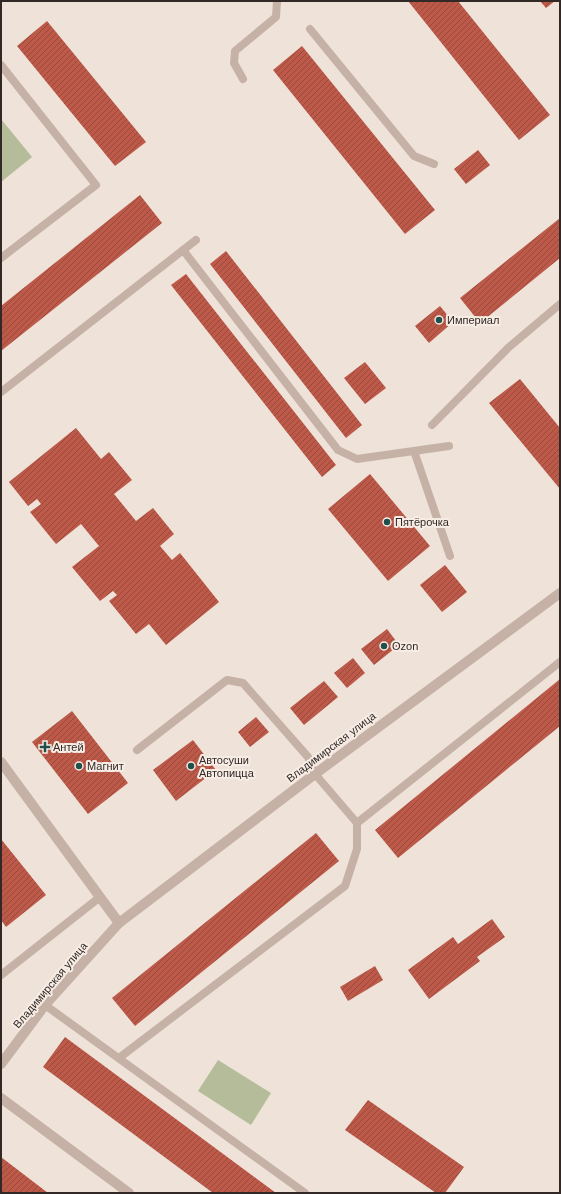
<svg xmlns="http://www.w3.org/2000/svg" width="561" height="1194" viewBox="0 0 561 1194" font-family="Arial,sans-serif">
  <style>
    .park { fill: #b5bc9a }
    .building { fill: url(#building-hatch) }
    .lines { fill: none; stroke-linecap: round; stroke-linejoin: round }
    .service { stroke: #c6b1a6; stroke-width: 8 }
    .minor { stroke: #c6b1a6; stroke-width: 10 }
    .poi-dot { fill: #1f504e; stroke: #f7ede5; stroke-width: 1.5 }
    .labels { text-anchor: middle; stroke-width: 4; stroke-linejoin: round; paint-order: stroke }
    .poi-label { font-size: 11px; fill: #322926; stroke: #f7ede5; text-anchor: start }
    .street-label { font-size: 11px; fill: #322926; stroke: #f7ede5 }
  </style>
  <defs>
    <pattern id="building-hatch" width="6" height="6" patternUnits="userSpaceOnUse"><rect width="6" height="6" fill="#bc5949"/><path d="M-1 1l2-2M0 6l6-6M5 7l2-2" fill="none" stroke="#994a3d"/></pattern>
  </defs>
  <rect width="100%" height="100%" fill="#efe2d9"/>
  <g class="park">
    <polygon points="1,119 32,157 1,182"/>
    <polygon points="218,1060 271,1093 251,1125 198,1091"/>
  </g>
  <g class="building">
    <polygon points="408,1 458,1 550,115 519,140"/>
    <polygon points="540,1 555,1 546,8"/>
    <polygon points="47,21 146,142 115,166 17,46"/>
    <polygon points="302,46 435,210 405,234 273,70"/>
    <polygon points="478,150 490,165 466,184 454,169"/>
    <polygon points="140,195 162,223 1,351 1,306"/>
    <polygon points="560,218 560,258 480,323 460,298"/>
    <polygon points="226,251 362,425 346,438 210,264"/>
    <polygon points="186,274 336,465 322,477 171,285"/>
    <polygon points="440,306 453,322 429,343 415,326"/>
    <polygon points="365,362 386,388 365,404 344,378"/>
    <polygon points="520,379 560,428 560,489 489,403"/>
    <polygon points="76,428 101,459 109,452 132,480 114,494 136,521 153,508 174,534 160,546 172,560 180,553 219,602 166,645 149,624 136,634 109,601 117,595 113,591 100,601 72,567 99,546 81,524 56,544 30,512 41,504 37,499 28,506 9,482"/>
    <polygon points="370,474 430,546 388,581 328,509"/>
    <polygon points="445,565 467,592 442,612 420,585"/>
    <polygon points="387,629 399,645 374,665 361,649"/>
    <polygon points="353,658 365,673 347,688 334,673"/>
    <polygon points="560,679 560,726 398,858 375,830"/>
    <polygon points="324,681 338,697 304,725 290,708"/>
    <polygon points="72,711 128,783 88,814 32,742"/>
    <polygon points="256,717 269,732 250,747 238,732"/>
    <polygon points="193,740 216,770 176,801 153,770"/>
    <polygon points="316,833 339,861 135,1026 112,998"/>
    <polygon points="1,839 46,895 6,927 1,920"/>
    <polygon points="492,919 505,937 477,957 480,961 429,999 408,970 453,937 458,944"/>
    <polygon points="375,966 383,980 348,1001 340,987"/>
    <polygon points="65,1037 276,1193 213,1193 43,1067"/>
    <polygon points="368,1100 464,1167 445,1193 436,1193 345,1130"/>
    <polygon points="1,1157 48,1193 1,1193"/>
  </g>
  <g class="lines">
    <g class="service">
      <polyline points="310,29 414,156 434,164"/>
      <polyline points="1,65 96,185 1,258"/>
      <polyline points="243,79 234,63 235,51 276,17 277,1"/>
      <polyline points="183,250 338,450 357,459 449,446"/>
      <polyline points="1,392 196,240"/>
      <polyline points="432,425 508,348 560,304"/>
      <polyline points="414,451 450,556"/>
      <polyline points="137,750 227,680 243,683 308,757 315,774 357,823"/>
      <polyline points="1,975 100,897"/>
      <polyline points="45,1005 305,1193"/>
      <polyline points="119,1058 345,886 357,849 357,823 560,662"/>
    </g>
    <g class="minor">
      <polyline points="1,762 119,923"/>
      <polyline points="1,1064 45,1005 119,923 315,774 560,593"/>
      <polyline points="1,1098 129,1193"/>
    </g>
  </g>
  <g class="poi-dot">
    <circle cx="439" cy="320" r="4"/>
    <circle cx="387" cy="522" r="4"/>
    <circle cx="384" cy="646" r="4"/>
    <path d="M43 741h4v4h4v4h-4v4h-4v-4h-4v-4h4z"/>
    <circle cx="79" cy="766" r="4"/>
    <circle cx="191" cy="766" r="4"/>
  </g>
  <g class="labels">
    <g class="poi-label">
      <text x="447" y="324">Империал</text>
      <text x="395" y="526">Пятёрочка</text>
      <text x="392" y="650">Ozon</text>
      <text x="53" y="751">Антей</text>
      <text x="199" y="764">Автосуши<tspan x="199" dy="13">Автопицца</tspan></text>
      <text x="87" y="770">Магнит</text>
    </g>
    <g class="street-label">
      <text transform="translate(331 747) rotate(-37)" y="4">Владимирская улица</text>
      <text transform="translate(50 985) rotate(-50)" y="4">Владимирская улица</text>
    </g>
  </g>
  <rect width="561" height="1194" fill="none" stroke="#322926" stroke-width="4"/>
</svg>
